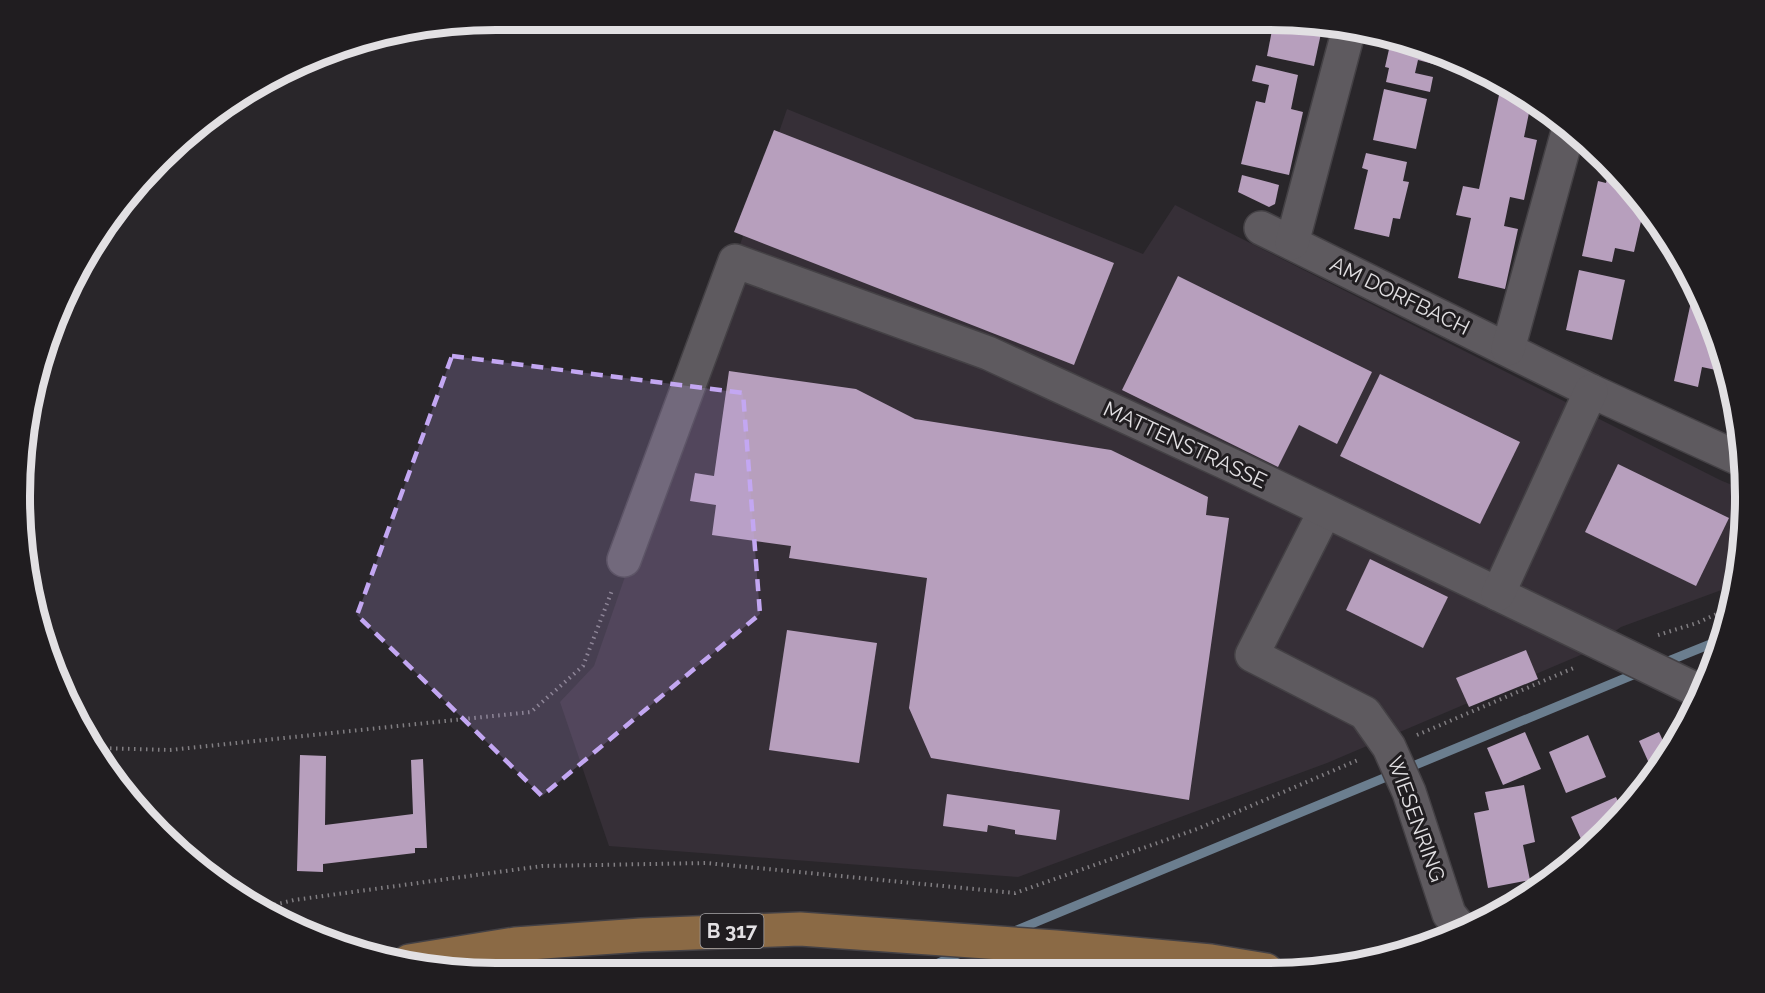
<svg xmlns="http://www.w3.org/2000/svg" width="1765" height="993" viewBox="0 0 1765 993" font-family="Raleway,sans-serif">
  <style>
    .built { fill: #362f37 }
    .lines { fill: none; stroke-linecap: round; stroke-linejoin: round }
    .stream { stroke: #6b7e8f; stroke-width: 9 }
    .building { fill: #b79fbd }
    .minor-casing { stroke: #444145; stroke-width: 36 }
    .major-casing { stroke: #444145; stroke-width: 36 }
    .path { stroke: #817e82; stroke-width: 4; stroke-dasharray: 1.5 4.5; stroke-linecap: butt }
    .minor { stroke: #5e5a5f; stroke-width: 33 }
    .major { stroke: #8b6a45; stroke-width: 33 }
    .marked { fill: #c3a7f2; fill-opacity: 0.2; stroke: #c3a7f2; stroke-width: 4.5; stroke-dasharray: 12 8; stroke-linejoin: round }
    .labels { text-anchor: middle; stroke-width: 6; stroke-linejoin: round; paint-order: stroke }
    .shield { fill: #201d20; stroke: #a8a6a8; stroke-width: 1.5 }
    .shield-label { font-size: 20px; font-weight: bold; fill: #e2e0e3 }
    .street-label { font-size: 21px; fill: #e2e0e3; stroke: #201d20 }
    .rim { fill: none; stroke: #e2e0e3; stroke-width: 8 }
  </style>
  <rect width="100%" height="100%" fill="#29262a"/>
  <polygon class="built" points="787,109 1143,254 1175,205 1720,480 1744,490 1741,559 1735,585 1621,627 1583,654 1327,763 1018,877 609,846 560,702 594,666"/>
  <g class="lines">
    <g class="stream">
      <polyline points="1661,664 1723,639"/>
      <polyline points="1012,932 1640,672"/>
      <polyline points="920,971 963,952"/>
    </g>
  </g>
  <g class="building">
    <polygon points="1274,20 1323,24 1314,66 1267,56"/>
    <polygon points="1392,36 1439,55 1437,65 1418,60 1415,73 1433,77 1430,92 1386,82 1389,68 1385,67"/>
    <polygon points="1256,65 1298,75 1291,109 1303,112 1289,175 1241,164 1256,101 1265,103 1269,85 1252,81"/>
    <polygon points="1502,81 1547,112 1530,108 1524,137 1537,140 1524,200 1510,197 1504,226 1518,229 1505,289 1458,278 1471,218 1456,215 1463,186 1479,189"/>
    <polygon points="1384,89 1427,99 1416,149 1373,140"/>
    <polygon points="774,130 1114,263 1074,365 734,232"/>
    <polygon points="1366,153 1407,162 1403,181 1409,182 1400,219 1393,218 1389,237 1354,229 1368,170 1362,168"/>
    <polygon points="1610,166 1645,204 1634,252 1615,248 1612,262 1582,256 1598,181 1606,183"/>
    <polygon points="1242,175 1279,185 1275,204 1269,207 1238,192"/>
    <polygon points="1579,270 1625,280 1612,340 1566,330"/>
    <polygon points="1178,276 1372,372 1337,444 1299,425 1278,467 1122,390"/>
    <polygon points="1692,297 1702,299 1726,366 1725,372 1702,367 1698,387 1674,381"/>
    <polygon points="729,371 856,389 915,419 1111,450 1208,497 1206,515 1229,518 1189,800 931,758 909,708 927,578 789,558 791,546 712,535 716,505 690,501 695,473 714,476"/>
    <polygon points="1380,374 1520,442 1480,524 1340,456"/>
    <polygon points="1618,464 1729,518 1696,586 1585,532"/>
    <polygon points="1370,559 1448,597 1423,648 1346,610"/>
    <polygon points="787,630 877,643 859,763 769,750"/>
    <polygon points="1526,650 1538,679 1469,707 1456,678"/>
    <polygon points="1525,732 1541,769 1503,785 1487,748"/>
    <polygon points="1659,732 1668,752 1653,772 1639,741"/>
    <polygon points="1588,735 1606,777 1566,793 1549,752"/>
    <polygon points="300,755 326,756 325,825 413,814 411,760 423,759 427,848 415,848 415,853 323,864 323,872 297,871"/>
    <polygon points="1524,785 1535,842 1523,845 1530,880 1488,888 1474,813 1489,810 1485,792"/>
    <polygon points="947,794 1060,810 1056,840 1015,834 1015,830 988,825 987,832 943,826"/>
    <polygon points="1616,797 1623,812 1606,834 1586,850 1571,817"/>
  </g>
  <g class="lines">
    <defs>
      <g id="minor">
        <polyline points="1261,228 1591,391 1744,461"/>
        <polyline points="1292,243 1349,29"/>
        <polyline points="1508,349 1569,128"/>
        <polyline points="1325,511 1252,655 1365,713 1389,747 1409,792 1449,914 1461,929"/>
        <polyline points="624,560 735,261 988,353 1233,466 1701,692"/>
        <polyline points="1498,594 1591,391"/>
      </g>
      <polyline id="major" points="409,961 515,944 641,935 800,929 1056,947 1211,961 1266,970"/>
    </defs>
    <use href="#minor" class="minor-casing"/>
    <use href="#major" class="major-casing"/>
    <g class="path">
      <polyline points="1658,635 1697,623 1730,608"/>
      <polyline points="1417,735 1576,667"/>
      <polyline points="98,748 170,750 531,712 583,666 613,588"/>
      <polyline points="257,909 294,900 542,866 706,863 1015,893 1197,829 1358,760"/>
    </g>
    <use href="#minor" class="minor"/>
    <use href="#major" class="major"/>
  </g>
  <path class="marked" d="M452,356L743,393L760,614L542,796L357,615Z"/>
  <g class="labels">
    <rect class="shield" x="700.5" y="914" width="63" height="34" rx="4.5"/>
    <g class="shield-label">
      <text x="732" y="938">B 317</text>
    </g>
    <g class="street-label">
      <text transform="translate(1400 296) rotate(26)" y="7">AM DORFBACH</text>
      <text transform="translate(1185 445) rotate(25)" y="7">MATTENSTRASSE</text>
      <text transform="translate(1416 819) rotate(70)" y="7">WIESENRING</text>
    </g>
  </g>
  <path d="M0 0H1765V993H0ZM496 30H1269A466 466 0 0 1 1735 496V497A466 466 0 0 1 1269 963H496A466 466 0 0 1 30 497V496A466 466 0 0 1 496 30Z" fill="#201d20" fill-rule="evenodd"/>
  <path class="rim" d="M496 30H1269A466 466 0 0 1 1735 496V497A466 466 0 0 1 1269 963H496A466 466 0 0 1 30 497V496A466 466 0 0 1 496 30Z"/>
</svg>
